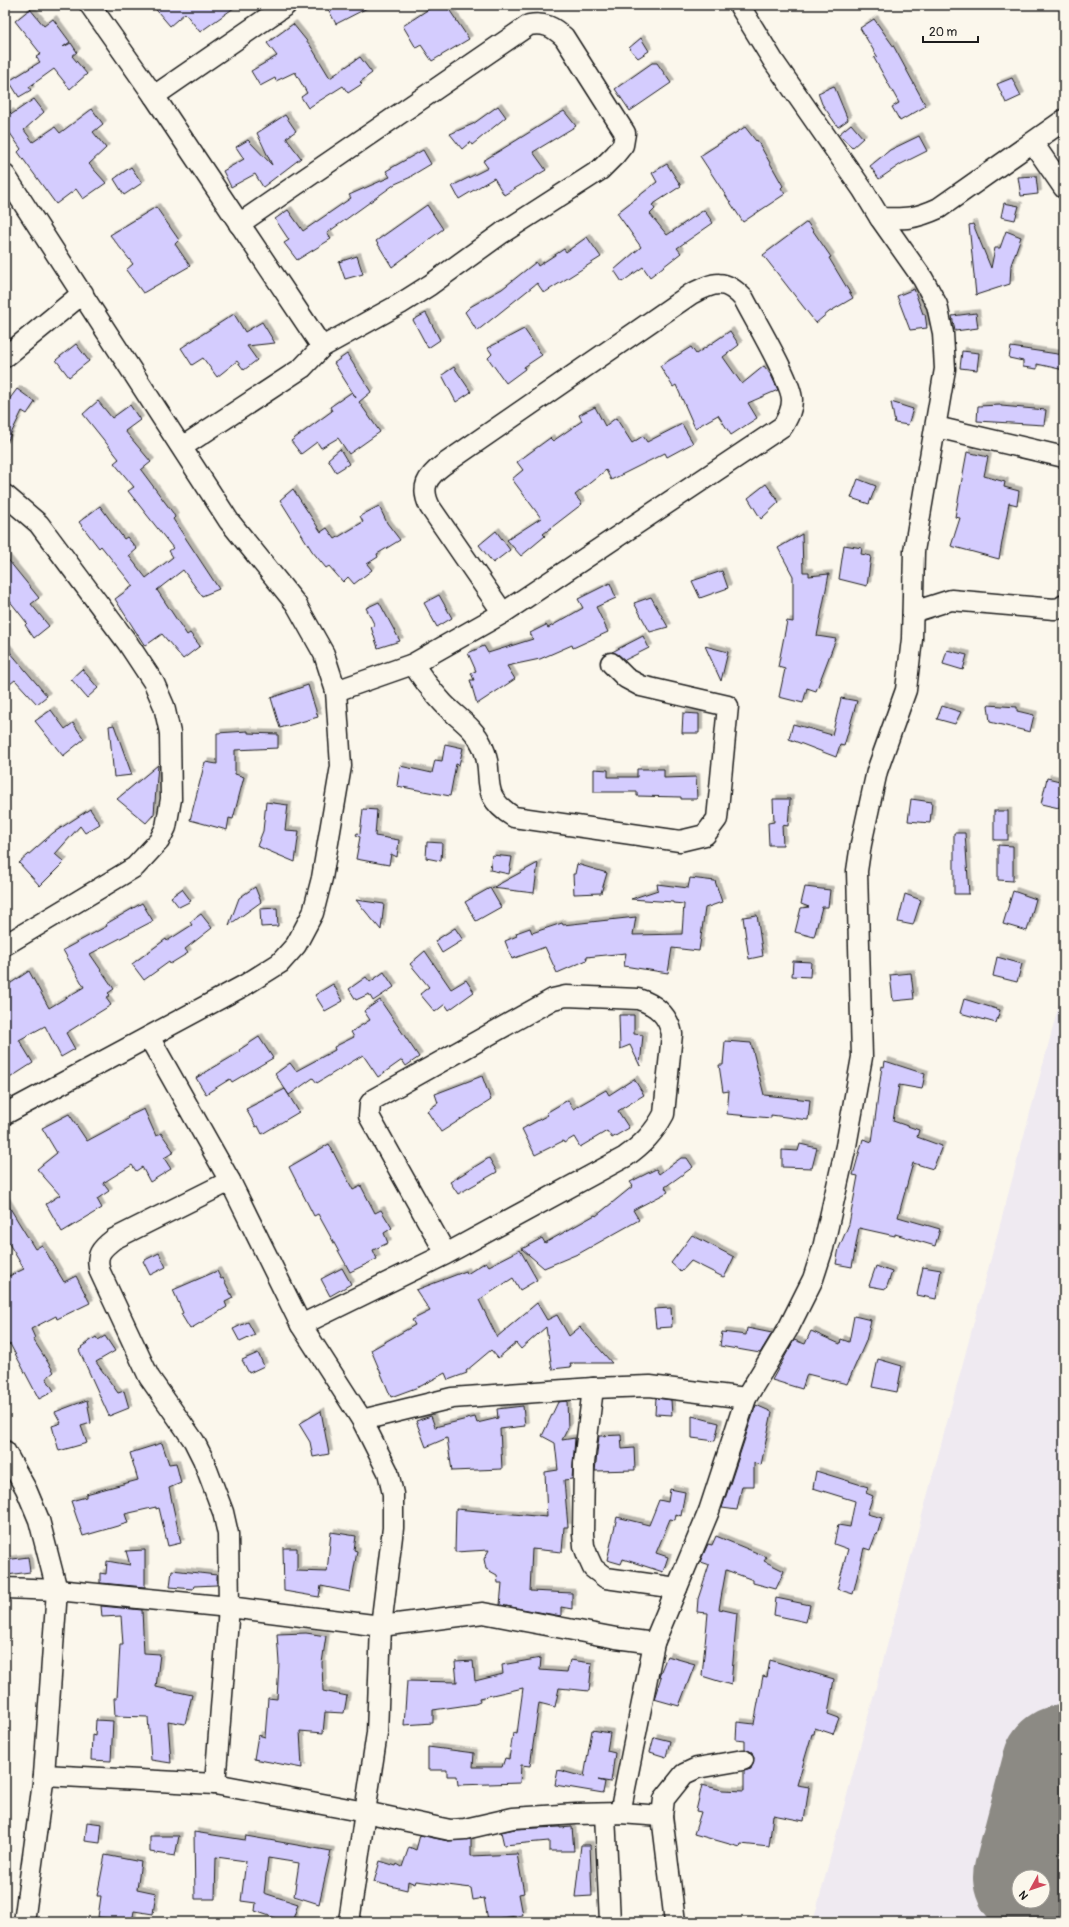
<svg xmlns="http://www.w3.org/2000/svg" width="1069" height="1927" viewBox="0 0 1069 1927" font-family="Pangolin,sans-serif">
  <style>
    .built { fill: #efeaf1; fill-rule: evenodd }
    .lines { fill: none; stroke-linecap: round; stroke-linejoin: round }
    .runway { stroke: #8c8a84; stroke-width: 124 }
    .building { fill: #d4ccfe; stroke: #1c1c1c; filter: url(#shadow) }
    .minor-casing { stroke: #1c1c1c; stroke-width: 23 }
    .minor { stroke: #fbf7ec; stroke-width: 20 }
  </style>
  <defs>
    <filter id="shadow"><feDropShadow dx="3.5" dy="-3.5" stdDeviation="0" flood-color="#0004"/></filter>
  </defs>
  <rect width="100%" height="100%" fill="#fbf7ec"/>
  <filter id="ink" filterUnits="userSpaceOnUse"><feTurbulence type="fractalNoise" baseFrequency=".025" numOctaves="2"/><feDisplacementMap in="SourceGraphic" scale="8" xChannelSelector="R" yChannelSelector="G"/><feConvolveMatrix kernelMatrix="1 2 1 2 8 2 1 2 1" color-interpolation-filters="sRGB"/></filter>
  <g filter="url(#ink)">
    <path class="built" d="M1064,986V1922H813ZM1019,1877H1043V1901H1019Z"/>
    <g class="lines">
      <polyline class="runway" points="1035,1877 1064,1767"/>
    </g>
    <g class="building">
      <polygon points="152,5 238,5 200,32 185,13 170,26"/>
      <polygon points="326,5 373,5 336,24"/>
      <polygon points="435,5 446,5 469,39 432,61 421,45 416,48 403,26"/>
      <polygon points="30,9 44,26 53,19 70,42 63,47 71,43 77,52 72,56 87,74 70,89 54,69 29,87 31,90 19,97 9,81 40,62 36,57 41,54 15,21"/>
      <polygon points="874,19 894,47 926,106 900,121 892,107 899,103 874,58 877,56 860,28"/>
      <polygon points="293,24 310,45 330,78 360,57 372,73 360,82 362,84 348,93 343,86 308,108 301,97 307,93 295,72 276,81 275,78 260,86 251,71 277,56 267,43"/>
      <polygon points="641,38 649,51 638,58 629,48"/>
      <polygon points="652,63 657,63 671,83 630,111 615,89"/>
      <polygon points="1012,78 1021,96 1006,103 997,84"/>
      <polygon points="834,86 848,120 838,127 822,104 818,93"/>
      <polygon points="34,99 44,112 24,130 33,142 55,127 60,133 92,109 103,124 93,132 106,148 89,164 106,183 83,199 76,189 56,204 18,152 21,149 5,126 5,115 10,112 12,114"/>
      <polygon points="498,106 506,117 472,145 470,142 462,149 450,134 473,124"/>
      <polygon points="564,111 576,126 533,152 546,170 504,195 494,178 459,199 452,186 488,168 483,161"/>
      <polygon points="285,115 296,131 286,138 301,158 263,187 255,174 231,187 223,171 244,159 236,147 248,140 272,165 257,133"/>
      <polygon points="851,124 863,138 852,148 839,134"/>
      <polygon points="745,127 756,141 757,140 783,186 781,188 785,194 743,222 700,156"/>
      <polygon points="919,136 927,151 901,164 879,179 870,166 890,150"/>
      <polygon points="423,150 431,164 411,176 411,177 395,184 327,233 331,239 297,260 284,243 289,240 275,219 288,210 303,231 351,198 349,195 390,177 386,171"/>
      <polygon points="667,164 681,186 652,205 655,209 650,214 667,235 704,210 713,223 677,248 681,253 650,277 643,267 622,282 614,270 641,247 617,213 657,182 652,173"/>
      <polygon points="131,167 142,183 124,195 114,179"/>
      <polygon points="1036,176 1038,194 1021,196 1018,177"/>
      <polygon points="1004,203 1019,206 1015,220 1001,217"/>
      <polygon points="427,205 443,229 392,267 376,241"/>
      <polygon points="156,207 179,240 175,244 190,266 143,293 126,270 133,264 110,235"/>
      <polygon points="807,222 831,257 829,258 853,298 829,312 816,323 763,255"/>
      <polygon points="973,224 991,268 995,248 1000,248 1006,231 1021,237 1011,265 1010,284 976,295 969,225"/>
      <polygon points="587,237 601,257 544,293 537,283 477,331 465,312 470,307 502,289 536,262 538,266 564,249 566,252"/>
      <polygon points="357,256 363,274 345,279 339,262"/>
      <polygon points="914,289 923,314 925,314 927,328 910,330 897,296"/>
      <polygon points="426,313 440,340 428,348 413,320"/>
      <polygon points="976,313 978,328 955,331 952,316"/>
      <polygon points="234,314 245,332 262,322 275,343 247,346 257,360 244,370 237,361 217,377 203,358 192,365 181,348"/>
      <polygon points="524,329 542,355 524,367 525,369 506,383 488,358 492,354 488,348"/>
      <polygon points="730,331 739,345 723,357 742,384 764,366 771,375 778,390 748,403 757,418 731,435 718,415 695,428 676,385 673,387 660,366 691,347 696,354"/>
      <polygon points="76,344 89,361 69,377 56,360"/>
      <polygon points="1011,347 1064,355 1064,370 1037,364 1037,369 1023,367 1023,361 1009,358"/>
      <polygon points="962,351 979,353 977,370 960,368"/>
      <polygon points="347,354 371,392 359,402 380,432 349,454 338,438 321,448 317,442 301,454 291,441 332,411 330,407 352,392 356,398 334,363"/>
      <polygon points="454,367 471,392 456,402 442,375"/>
      <polygon points="17,389 35,402 27,414 22,411 5,446 5,405"/>
      <polygon points="98,401 112,418 130,405 140,420 125,431 151,462 141,470 173,513 175,517 173,519 219,589 202,596 183,570 157,590 187,635 190,633 200,646 183,659 162,634 145,646 115,599 133,586 101,546 99,548 79,522 100,506 124,539 127,537 137,549 129,556 146,578 173,557 169,551 173,548 128,491 134,487 114,463 119,459 83,414"/>
      <polygon points="891,402 913,409 908,425 895,423"/>
      <polygon points="1001,405 1001,406 1046,410 1044,425 977,421 978,406"/>
      <polygon points="595,407 605,426 616,418 632,443 643,436 647,442 682,424 693,443 667,457 665,453 611,480 606,470 575,495 582,504 543,534 545,536 521,556 507,540 541,518 512,479 523,470 517,462 550,438 553,441 582,421 579,415"/>
      <polygon points="340,449 349,464 336,472 328,459"/>
      <polygon points="967,452 988,457 984,476 1005,482 1004,487 1019,491 1017,505 1009,503 999,559 951,546 960,518 955,517"/>
      <polygon points="858,479 876,486 869,504 851,498"/>
      <polygon points="766,484 779,502 761,519 748,498"/>
      <polygon points="293,489 321,532 327,528 335,539 363,522 360,516 379,506 387,523 400,540 377,554 378,557 367,564 372,570 354,584 348,577 343,582 329,566 326,568 312,551 280,500"/>
      <polygon points="496,531 510,550 493,563 479,545"/>
      <polygon points="802,534 803,572 809,572 809,576 829,574 817,636 836,639 816,691 807,688 803,703 779,697 785,669 778,667 787,621 793,622 793,576 778,548"/>
      <polygon points="844,545 862,548 861,554 871,556 867,586 839,579"/>
      <polygon points="5,556 39,598 31,604 49,626 34,638 25,625 27,623 5,595"/>
      <polygon points="722,571 728,588 700,598 692,581"/>
      <polygon points="610,583 616,598 596,607 608,632 573,648 572,645 540,659 507,666 515,679 477,704 470,680 474,680 471,673 476,671 468,653 484,646 488,653 533,639 530,633 546,625 548,628 583,608 578,599"/>
      <polygon points="439,595 452,618 437,627 424,603"/>
      <polygon points="651,597 668,627 650,632 634,603"/>
      <polygon points="379,602 400,641 378,648 371,627 375,626 366,608"/>
      <polygon points="643,636 649,648 625,660 619,655 612,652"/>
      <polygon points="5,646 47,696 37,704 15,680 5,688"/>
      <polygon points="705,646 728,652 721,681"/>
      <polygon points="947,650 967,655 963,670 943,664"/>
      <polygon points="82,669 98,688 87,698 71,679"/>
      <polygon points="308,685 318,717 280,728 271,698"/>
      <polygon points="841,698 857,701 844,746 840,745 836,757 789,739 793,724 832,735"/>
      <polygon points="988,705 1017,707 1017,711 1034,715 1030,732 990,722"/>
      <polygon points="942,706 961,712 955,724 937,719"/>
      <polygon points="51,710 65,729 73,723 84,739 63,756 35,721"/>
      <polygon points="683,713 699,714 699,733 682,733"/>
      <polygon points="114,725 132,775 114,777 109,726"/>
      <polygon points="248,731 248,733 278,734 278,748 235,750 235,774 244,777 233,819 229,818 227,830 190,820 205,762 217,764 217,733"/>
      <polygon points="445,744 463,748 459,765 456,764 450,796 397,786 400,766 432,773 435,760 442,761"/>
      <polygon points="158,765 154,814 146,823 117,799"/>
      <polygon points="594,769 608,770 608,777 637,777 637,769 664,769 664,778 696,777 697,799 681,799 681,797 637,796 637,792 594,792"/>
      <polygon points="1047,778 1064,782 1059,808 1041,804"/>
      <polygon points="773,799 790,799 788,826 782,825 783,845 769,845 768,823 774,822"/>
      <polygon points="911,799 932,802 930,823 908,821"/>
      <polygon points="266,802 288,805 285,830 299,831 295,862 257,846 263,831"/>
      <polygon points="90,809 100,824 85,833 80,826 55,854 64,862 40,886 19,863 53,833"/>
      <polygon points="363,809 377,810 375,836 399,840 397,857 391,854 389,865 356,859 360,837 356,835 357,833 360,834"/>
      <rect x="994" y="811" width="14" height="29"/>
      <polygon points="954,833 965,833 969,894 954,894"/>
      <polygon points="427,842 442,843 441,861 426,858"/>
      <polygon points="998,845 1013,846 1013,881 998,880"/>
      <polygon points="492,855 512,857 509,874 490,870"/>
      <polygon points="538,863 534,893 492,888"/>
      <polygon points="577,864 607,873 601,893 574,894 573,874 575,874"/>
      <polygon points="690,878 715,881 722,902 705,908 699,951 672,948 668,973 624,966 626,953 586,957 587,960 557,973 545,947 512,959 505,941 517,936 516,933 530,928 532,933 562,923 563,925 636,917 633,935 682,934 684,904 673,903 673,902 631,899 658,890 657,884 688,888"/>
      <polygon points="255,887 261,902 229,925 239,898"/>
      <polygon points="805,887 830,890 828,907 822,907 814,937 795,932 801,908 809,907 801,904"/>
      <polygon points="490,888 501,907 476,921 465,902"/>
      <polygon points="182,889 191,901 179,907 171,897"/>
      <polygon points="1013,891 1036,899 1027,931 1003,924"/>
      <polygon points="905,894 921,900 913,925 898,922"/>
      <polygon points="356,900 384,904 381,930"/>
      <polygon points="142,903 153,921 90,954 114,989 108,993 110,995 106,998 111,1005 66,1033 75,1049 61,1057 45,1026 19,1040 33,1063 5,1081 5,987 29,971 49,1008 84,987 63,950 107,926 106,924"/>
      <polygon points="277,908 278,926 261,927 260,909"/>
      <polygon points="201,914 212,928 185,949 188,953 170,964 169,962 144,980 132,964 166,939 167,941 192,925 190,922"/>
      <polygon points="757,915 763,956 749,959 743,917"/>
      <polygon points="455,928 463,940 442,953 435,941"/>
      <polygon points="425,951 451,989 466,980 474,992 449,1010 445,1004 435,1012 420,994 429,987 410,964"/>
      <polygon points="997,957 1022,964 1017,982 993,976"/>
      <polygon points="793,961 811,962 810,977 792,976"/>
      <polygon points="384,972 394,987 373,1001 369,994 356,1000 349,989 366,977 370,982"/>
      <polygon points="911,973 914,999 893,1001 890,975"/>
      <polygon points="333,984 343,1001 325,1011 315,995"/>
      <polygon points="964,999 1000,1010 996,1023 960,1013"/>
      <polygon points="380,1000 419,1057 406,1066 402,1060 378,1077 363,1055 317,1083 313,1078 289,1095 285,1089 299,1112 262,1134 258,1126 256,1127 246,1109 285,1089 275,1074 290,1063 296,1071 335,1050 334,1047 354,1037 351,1032 370,1020 364,1011"/>
      <polygon points="619,1015 634,1015 634,1034 643,1035 640,1066 630,1045 620,1049"/>
      <polygon points="259,1037 273,1058 232,1082 230,1079 206,1094 196,1078 240,1052 239,1050"/>
      <polygon points="725,1041 751,1043 764,1095 810,1100 808,1120 771,1115 771,1118 727,1114 729,1091 723,1092 719,1065 723,1065"/>
      <polygon points="885,1061 925,1074 922,1089 899,1085 893,1121 919,1130 917,1137 942,1146 933,1169 913,1163 898,1217 940,1229 935,1246 895,1234 895,1236 859,1228 852,1267 836,1264 839,1248 849,1224 858,1176 853,1175 863,1139 872,1142 882,1066 884,1067"/>
      <polygon points="482,1076 491,1100 441,1132 427,1111 438,1103 435,1094"/>
      <polygon points="634,1079 644,1095 618,1111 629,1128 612,1138 607,1131 580,1147 574,1137 564,1143 563,1141 535,1155 522,1129 548,1115 546,1113 568,1100 573,1109 606,1090 609,1095"/>
      <polygon points="144,1109 156,1136 161,1133 174,1152 164,1158 171,1169 150,1182 142,1167 136,1171 132,1165 103,1183 109,1191 97,1199 102,1208 62,1232 46,1204 60,1195 37,1169 57,1153 42,1128 69,1114 87,1141 128,1119 127,1117"/>
      <polygon points="329,1144 353,1190 361,1186 375,1213 381,1210 392,1228 384,1233 388,1243 373,1250 377,1259 350,1272 318,1214 314,1216 289,1167"/>
      <polygon points="800,1144 817,1148 812,1168 782,1167 782,1150 798,1151"/>
      <polygon points="489,1158 497,1172 458,1194 450,1182"/>
      <polygon points="681,1158 687,1158 693,1167 665,1187 668,1192 633,1210 639,1220 580,1253 544,1268 522,1249 542,1238 545,1243 595,1215 596,1216 633,1186 630,1182 656,1169 659,1174"/>
      <polygon points="5,1200 35,1249 42,1245 64,1282 76,1276 90,1303 57,1319 56,1316 31,1329 35,1338 33,1339 54,1372 46,1378 54,1391 39,1399 10,1344 5,1347 5,1278 24,1269 5,1237"/>
      <polygon points="692,1235 734,1257 725,1276 723,1277 691,1261 681,1272 671,1263"/>
      <polygon points="520,1250 537,1280 520,1290 513,1278 479,1300 497,1337 537,1303 547,1320 557,1315 569,1336 580,1327 612,1363 570,1363 571,1367 552,1369 546,1327 521,1349 516,1343 498,1358 491,1350 466,1371 467,1373 448,1380 445,1373 421,1386 391,1397 371,1350 415,1325 412,1320 430,1311 416,1290 466,1271 467,1274 486,1262 489,1266"/>
      <polygon points="159,1253 166,1267 150,1275 143,1261"/>
      <polygon points="876,1266 892,1272 886,1289 869,1286"/>
      <polygon points="923,1267 941,1270 936,1299 917,1295"/>
      <polygon points="342,1268 351,1284 330,1296 321,1279"/>
      <polygon points="217,1271 221,1279 223,1278 233,1298 225,1302 227,1307 190,1329 181,1314 183,1313 173,1290"/>
      <polygon points="671,1308 672,1327 656,1328 654,1309"/>
      <polygon points="854,1316 871,1320 866,1341 847,1384 807,1374 802,1389 772,1380 794,1340 805,1344 811,1331 840,1344 841,1339 849,1342"/>
      <polygon points="248,1322 255,1335 240,1342 233,1329"/>
      <polygon points="747,1328 772,1333 760,1353 720,1346 722,1332 746,1335"/>
      <polygon points="105,1336 115,1351 96,1362 118,1393 124,1391 129,1408 109,1416 79,1350 82,1348 81,1347 96,1337 98,1340"/>
      <polygon points="258,1353 264,1366 249,1373 242,1360"/>
      <polygon points="878,1359 902,1366 897,1392 872,1387"/>
      <polygon points="656,1398 671,1400 672,1415 655,1414"/>
      <polygon points="87,1400 91,1423 81,1426 87,1443 59,1451 52,1426 61,1423 55,1412"/>
      <polygon points="567,1401 568,1428 562,1440 575,1438 572,1479 564,1480 568,1527 564,1527 562,1552 532,1549 530,1591 572,1593 572,1609 561,1607 561,1616 500,1605 502,1583 498,1583 497,1575 486,1569 484,1559 489,1550 455,1552 456,1509 547,1517 545,1472 558,1470 555,1443 542,1436 558,1402"/>
      <polygon points="756,1405 772,1412 761,1465 754,1463 754,1486 742,1486 737,1510 722,1508"/>
      <polygon points="523,1406 525,1426 500,1429 502,1469 452,1471 447,1438 426,1447 416,1421 431,1416 435,1427 475,1417 477,1423 498,1418 497,1409"/>
      <polygon points="321,1411 329,1454 313,1457 310,1442 299,1424"/>
      <polygon points="692,1416 719,1423 715,1441 692,1438"/>
      <polygon points="621,1435 622,1449 634,1448 635,1470 595,1471 599,1436"/>
      <polygon points="162,1443 169,1464 176,1463 181,1483 169,1488 181,1543 168,1546 159,1508 156,1509 156,1507 125,1514 128,1523 83,1536 71,1501 86,1497 86,1494 138,1480 130,1453"/>
      <polygon points="816,1471 868,1487 866,1493 873,1496 867,1514 882,1518 877,1535 876,1534 870,1550 864,1548 853,1594 837,1589 848,1549 834,1544 838,1525 850,1527 855,1501 813,1488"/>
      <polygon points="670,1489 685,1492 681,1516 676,1514 675,1520 670,1519 656,1553 668,1557 663,1572 623,1559 621,1564 607,1560 617,1517 649,1525 659,1500 668,1502"/>
      <polygon points="331,1532 356,1536 354,1550 357,1551 350,1592 321,1586 319,1597 284,1591 283,1548 297,1548 297,1571 327,1572"/>
      <polygon points="716,1536 767,1557 764,1561 784,1571 776,1589 753,1583 753,1580 726,1570 719,1609 737,1613 731,1685 702,1676 708,1613 697,1612 698,1599 709,1565 700,1562 708,1544 712,1545"/>
      <polygon points="145,1550 145,1587 100,1583 100,1573 106,1574 107,1561 130,1565 126,1551"/>
      <polygon points="28,1557 30,1572 7,1575 5,1560"/>
      <polygon points="172,1570 217,1575 217,1585 194,1586 193,1589 170,1587"/>
      <polygon points="776,1598 810,1605 806,1622 774,1615"/>
      <polygon points="101,1606 142,1610 144,1653 160,1654 156,1687 192,1695 185,1724 168,1721 171,1763 151,1760 148,1717 115,1716 114,1698 117,1698 120,1645 123,1645 121,1616 102,1617"/>
      <polygon points="306,1633 326,1636 322,1663 323,1691 347,1696 344,1713 325,1712 323,1733 300,1731 302,1768 254,1759 258,1735 265,1737 268,1698 277,1699 279,1663 277,1634"/>
      <polygon points="667,1656 695,1664 679,1706 654,1699 661,1677 659,1676"/>
      <polygon points="541,1658 540,1670 567,1672 570,1660 592,1663 589,1691 559,1688 555,1707 539,1703 530,1766 521,1765 520,1783 458,1785 457,1776 447,1776 447,1770 428,1770 428,1747 474,1753 473,1767 502,1767 505,1758 509,1759 513,1733 517,1734 523,1688 479,1698 480,1702 475,1704 433,1710 433,1723 404,1725 407,1681 457,1682 455,1662 473,1661 475,1681 503,1674 502,1665"/>
      <polygon points="770,1660 834,1679 828,1714 839,1718 833,1734 815,1728 814,1734 812,1734 797,1785 809,1787 804,1821 773,1815 769,1847 741,1844 740,1847 694,1834 701,1812 696,1811 702,1785 722,1790 744,1791 744,1771 751,1769 754,1758 752,1752 745,1749 745,1741 736,1740 737,1722 754,1724 763,1676 767,1677"/>
      <polygon points="96,1720 113,1721 111,1761 91,1760 92,1735 95,1736"/>
      <polygon points="592,1730 610,1733 607,1751 615,1753 611,1782 598,1780 605,1782 603,1793 555,1785 558,1770 584,1777"/>
      <polygon points="654,1737 670,1741 666,1757 650,1752"/>
      <polygon points="87,1822 102,1824 100,1843 85,1841"/>
      <polygon points="560,1827 560,1828 572,1827 574,1851 549,1851 549,1841 504,1845 501,1832 515,1829"/>
      <polygon points="194,1832 245,1840 246,1836 331,1851 319,1904 294,1896 299,1863 268,1858 264,1893 298,1904 292,1922 287,1922 255,1911 256,1903 241,1901 246,1861 216,1857 215,1899 195,1899"/>
      <polygon points="420,1835 448,1841 471,1839 471,1856 517,1854 524,1893 519,1894 523,1915 488,1920 484,1898 473,1900 471,1888 416,1881 415,1884 408,1881 407,1890 374,1882 380,1861 396,1866 397,1864 402,1867 409,1847 416,1850"/>
      <polygon points="150,1836 179,1836 175,1856 150,1852"/>
      <polygon points="581,1845 590,1845 592,1896 575,1897"/>
      <polygon points="105,1855 141,1862 137,1889 156,1893 153,1914 134,1911 132,1922 98,1917 101,1896 97,1896"/>
    </g>
    <g class="lines">
      <defs>
        <g id="minor">
          <polyline points="90,5 154,96 322,347"/>
          <polyline points="154,96 286,5"/>
          <polyline points="1033,143 1064,188"/>
          <polyline points="5,175 229,521 296,604 324,654 336,691 341,766 322,878 313,913 296,945 280,963 245,985 5,1114"/>
          <path d="M880,218C905,219 915,219 939,208L1064,120"/>
          <polyline points="5,357 83,293"/>
          <polyline points="936,427 1064,457"/>
          <path d="M182,447L302,368L322,347L400,304L430,285L502,233L600,170L615,155L623,145L625,133L564,37C553,27 544,22 529,25L239,224"/>
          <polyline points="5,495 39,524 127,642 154,683 164,706 170,733 171,799 166,827 159,841 135,867 5,945"/>
          <polyline points="913,612 951,600 1054,609 1061,608 1064,605"/>
          <path d="M413,664C422,678 432,691 443,703C456,717 474,727 482,745C497,776 475,793 514,817L680,841L705,835L717,819L728,706L641,686L626,678L611,663"/>
          <path d="M336,691L413,664L503,613L783,426C788,417 792,410 792,400C792,382 754,319 744,299C725,278 715,282 691,294L443,465C427,477 420,487 430,507L503,613"/>
          <polyline points="149,1037 230,1181 301,1325 362,1420 388,1472 393,1494 393,1528 381,1626 377,1733 365,1812 450,1830 465,1829 513,1818 576,1814 620,1813 662,1816"/>
          <path d="M301,1325L446,1254L625,1157C642,1145 654,1133 664,1114L672,1034C668,1015 657,1005 638,999L566,996L553,999L374,1099L370,1104L369,1116L446,1254"/>
          <polyline points="593,1388 584,1463 583,1534 584,1546 588,1557 593,1568 606,1578 677,1588"/>
          <polyline points="362,1420 452,1398 593,1388 650,1386 746,1398"/>
          <polyline points="5,1451 26,1489 39,1520 57,1590 44,1775 24,1922"/>
          <polyline points="5,1588 57,1590 229,1607 381,1626 483,1613 616,1638 654,1643"/>
          <polyline points="44,1775 215,1784 365,1812 349,1922"/>
          <path d="M215,1784L229,1607L228,1534L223,1512L203,1459L194,1441L149,1377L100,1272C95,1255 101,1249 114,1239L230,1181"/>
          <polyline points="620,1813 654,1643 709,1511 746,1398 789,1327 813,1279 823,1248 846,1146 862,1057 857,871 861,844 877,771 906,690 912,639 914,551 945,369 943,333 937,305 923,279 880,218 863,190 774,62 739,5"/>
          <polyline points="605,1814 610,1922"/>
          <polyline points="675,1922 662,1816 664,1799 684,1774 697,1768 743,1760"/>
        </g>
      </defs>
      <use href="#minor" class="minor-casing"/>
      <use href="#minor" class="minor"/>
    </g>
  </g>
  <rect width="1069" height="1927" fill="none" stroke="#fbf7ec" stroke-width="20"/>
  <rect x="10" y="10" width="1049" height="1907" fill="none" stroke="#1c1c1c" stroke-width="1.5" filter="url(#ink)"/>
  <g transform="translate(1031 1889) rotate(230)"><circle r="19" fill="#fbf7ec" stroke="#a29f99"/>
  <path d="M0-3L7 15L0 10L-7 15Z" fill="#d1495b"/>
  <text y="-6" font-size="11" font-weight="bold" text-anchor="middle" fill="#1c1c1c">N</text>
  </g>
  <path d="M923 36v6h55v-6" fill="none" stroke="#1c1c1c" stroke-width="2"/>
  <text x="929" y="36" font-size="12" fill="#1c1c1c" stroke="#fbf7ec" stroke-width="3" paint-order="stroke">20 m</text>
</svg>
